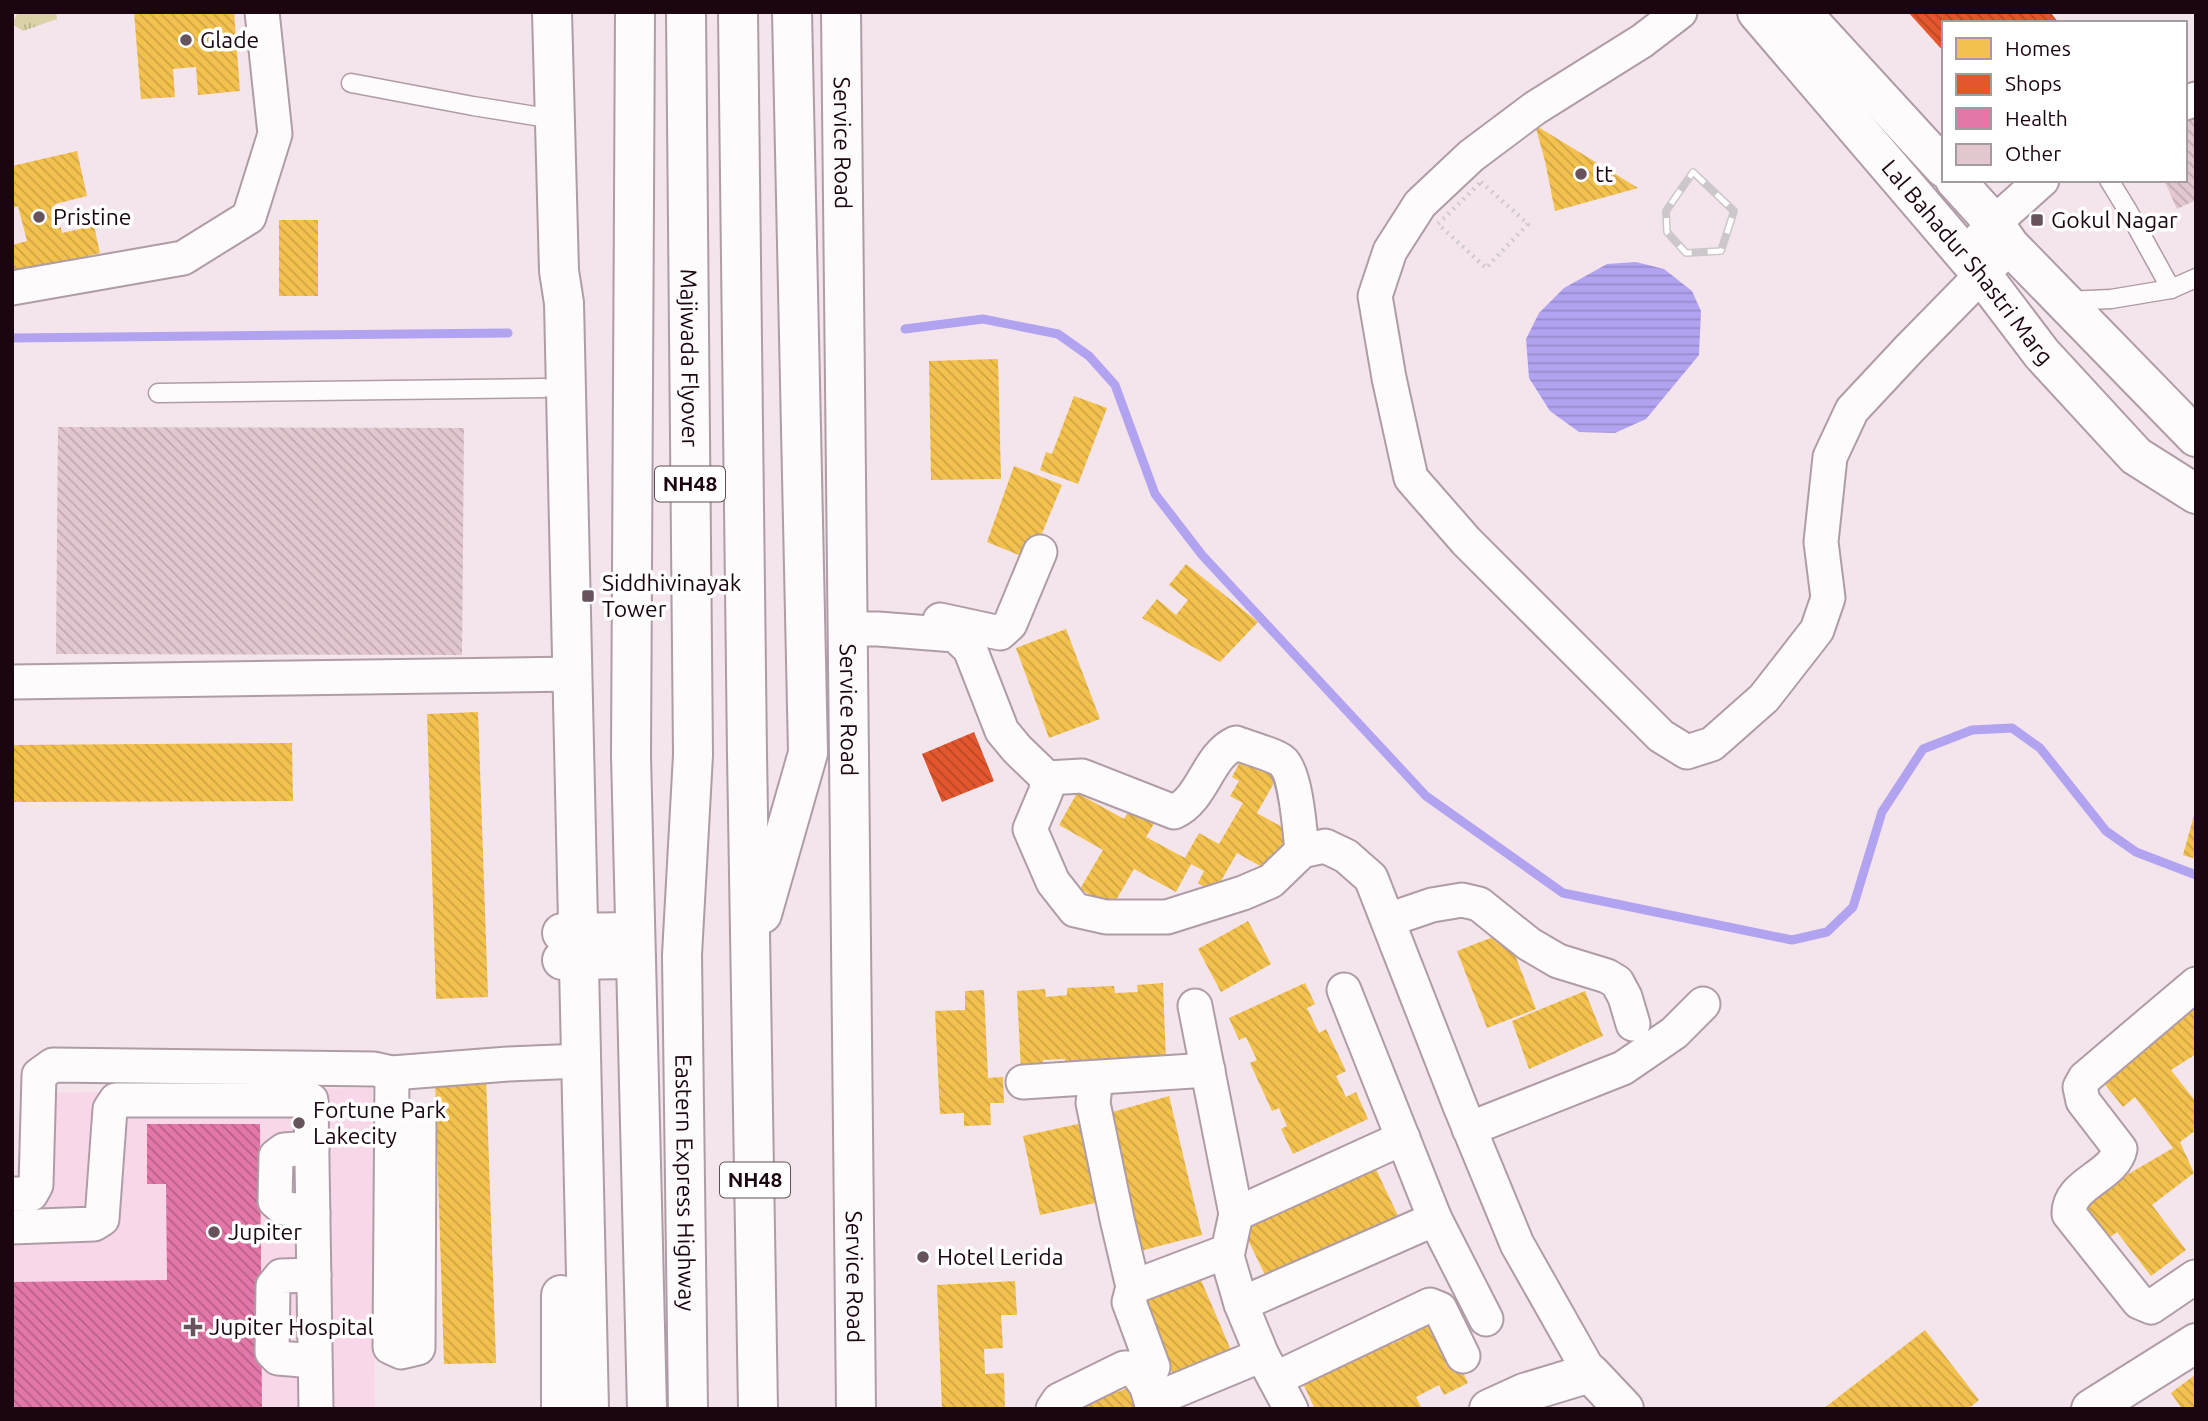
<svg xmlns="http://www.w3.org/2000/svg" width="2208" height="1421" viewBox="0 0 2208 1421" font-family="Ubuntu,sans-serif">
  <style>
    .built { fill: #f8d8e8 }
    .grass { fill: url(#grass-tufts) }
    .water { fill: url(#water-rules) }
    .homes { fill: url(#homes-back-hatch) }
    .shops { fill: url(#shops-back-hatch) }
    .health { fill: url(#health-back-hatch) }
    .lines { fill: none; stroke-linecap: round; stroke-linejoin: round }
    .stream { stroke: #b2a3f0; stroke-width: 9 }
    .building { fill: url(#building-back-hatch) }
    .lane-casing { stroke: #af9ca6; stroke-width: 21 }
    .street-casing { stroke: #af9ca6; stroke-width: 37 }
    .secondary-casing { stroke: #af9ca6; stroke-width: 42 }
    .primary-casing { stroke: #af9ca6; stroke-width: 42 }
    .highway-casing { stroke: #af9ca6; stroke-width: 42 }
    .path { stroke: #d0cacd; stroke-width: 4.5; stroke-dasharray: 2 5; stroke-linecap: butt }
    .lane { stroke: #fdfbfc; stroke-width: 18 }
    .street { stroke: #fdfbfc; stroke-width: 33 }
    .secondary { stroke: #fdfbfc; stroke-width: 38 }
    .primary { stroke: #fdfbfc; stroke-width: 38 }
    .highway { stroke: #fdfbfc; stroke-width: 38 }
    .rail-casing { stroke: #ccc7ca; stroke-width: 8 }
    .rail { stroke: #fff; stroke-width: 5; stroke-dasharray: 16; stroke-linecap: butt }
    .poi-dot { fill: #66535e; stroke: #fff; stroke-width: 2.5 }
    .labels { text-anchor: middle; stroke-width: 7; stroke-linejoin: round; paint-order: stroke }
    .shield { fill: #fff; stroke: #5f5058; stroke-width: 2 }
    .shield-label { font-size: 21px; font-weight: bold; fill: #1a0511 }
    .poi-label { font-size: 23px; fill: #1a0511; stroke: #fff; text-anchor: start }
    .street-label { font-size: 23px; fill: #1a0511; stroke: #fff }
  </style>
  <defs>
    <pattern id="grass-tufts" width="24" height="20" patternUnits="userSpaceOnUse" patternTransform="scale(1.75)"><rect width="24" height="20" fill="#dbd2a8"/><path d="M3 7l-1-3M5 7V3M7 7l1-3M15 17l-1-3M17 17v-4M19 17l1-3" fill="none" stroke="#bbb390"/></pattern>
    <pattern id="water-rules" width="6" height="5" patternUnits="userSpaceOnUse" patternTransform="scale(1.75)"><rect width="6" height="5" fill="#b2a3f0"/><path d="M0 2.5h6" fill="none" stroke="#988bcd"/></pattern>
    <pattern id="homes-back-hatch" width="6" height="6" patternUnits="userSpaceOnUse" patternTransform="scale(1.75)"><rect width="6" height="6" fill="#f2c14e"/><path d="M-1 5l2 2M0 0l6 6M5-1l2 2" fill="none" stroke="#cfa443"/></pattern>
    <pattern id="shops-back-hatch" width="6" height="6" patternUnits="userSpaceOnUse" patternTransform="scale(1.75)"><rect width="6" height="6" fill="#e4572e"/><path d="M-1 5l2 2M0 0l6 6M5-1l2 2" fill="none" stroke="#b84626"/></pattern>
    <pattern id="health-back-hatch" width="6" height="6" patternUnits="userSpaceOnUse" patternTransform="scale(1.75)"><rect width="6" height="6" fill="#e377a8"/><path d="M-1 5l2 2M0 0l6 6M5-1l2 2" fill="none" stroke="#b76087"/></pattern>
    <pattern id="building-back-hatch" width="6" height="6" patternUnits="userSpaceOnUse" patternTransform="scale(1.75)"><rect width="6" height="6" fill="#e2c7cf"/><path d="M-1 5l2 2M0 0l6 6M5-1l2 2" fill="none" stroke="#c1a9b1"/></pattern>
  </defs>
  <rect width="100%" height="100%" fill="#f4e4ec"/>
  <polygon class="built" points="372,1088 375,1409 12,1409 12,1244 46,1243 44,1093"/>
  <polygon class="grass" points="18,12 56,12 57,19 23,31 12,24"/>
  <polygon class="water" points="1636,262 1664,269 1692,291 1701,311 1699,355 1646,419 1615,433 1579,432 1550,411 1529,378 1526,339 1539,313 1564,288 1607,264"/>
  <g class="homes">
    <polygon points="134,12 234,12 240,91 198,95 196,67 173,69 175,97 141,99"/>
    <polygon points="1535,125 1638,188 1555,211 1545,161"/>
    <polygon points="77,151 87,196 55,204 62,233 94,226 100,253 12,274 12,245 27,241 18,206 12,208 12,166"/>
    <rect x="279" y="220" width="39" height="76"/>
    <polygon points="998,359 1001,479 931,480 929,361"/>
    <polygon points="1074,396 1107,408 1078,484 1040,470 1046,452 1052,454"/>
    <polygon points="1014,466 1062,485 1031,560 987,542"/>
    <polygon points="1186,564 1258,622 1220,662 1142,618 1157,599 1176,615 1188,600 1169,585"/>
    <polygon points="1066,629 1100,719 1049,738 1016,648"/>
    <polygon points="478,712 488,997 436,999 427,714"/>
    <polygon points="292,743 293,801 12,802 12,745"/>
    <polygon points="1244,754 1279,774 1257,813 1291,832 1269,871 1237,853 1214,893 1198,883 1204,871 1191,864 1176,892 1134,869 1112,907 1080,889 1103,850 1059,825 1077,793 1124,819 1136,798 1161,812 1146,837 1185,858 1199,833 1219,844 1243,803 1230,796 1239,781 1232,777"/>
    <polygon points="2195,812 2196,813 2196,859 2183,855"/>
    <polygon points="1248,921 1271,964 1221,992 1198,949"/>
    <polygon points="1506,932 1536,1009 1487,1028 1457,951"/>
    <polygon points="1163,983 1166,1062 1148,1063 1148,1057 1120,1058 1121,1065 1065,1068 1065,1059 1043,1060 1044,1069 1021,1070 1017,991 1045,989 1046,997 1067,995 1067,988 1114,986 1115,993 1138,992 1137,985"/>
    <polygon points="1305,983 1315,1004 1307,1008 1319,1033 1326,1029 1346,1071 1336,1076 1346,1097 1356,1092 1368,1119 1293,1154 1281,1129 1287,1126 1279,1108 1272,1111 1250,1063 1257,1060 1246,1037 1239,1040 1229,1018"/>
    <polygon points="984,990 988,1078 1003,1077 1004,1103 990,1103 991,1125 964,1126 964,1113 940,1114 935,1011 965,1010 965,991"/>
    <polygon points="1585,991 1603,1036 1529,1069 1512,1021"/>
    <polygon points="2196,997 2196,1054 2171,1070 2196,1102 2196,1130 2180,1142 2194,1173 2152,1205 2186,1250 2151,1276 2117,1232 2105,1241 2077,1204 2173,1148 2135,1097 2123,1107 2099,1077"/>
    <polygon points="486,1077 496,1363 444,1364 435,1079"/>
    <polygon points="1169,1096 1202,1235 1136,1252 1102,1115"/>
    <polygon points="1087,1122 1104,1201 1040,1215 1023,1136"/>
    <polygon points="1371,1159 1400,1220 1268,1281 1239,1221"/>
    <polygon points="1198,1273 1233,1355 1175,1379 1141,1297"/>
    <polygon points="1015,1281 1017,1315 1001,1315 1003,1348 984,1349 985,1374 1004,1373 1005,1409 942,1409 937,1285"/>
    <polygon points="1433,1311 1468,1383 1444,1395 1439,1385 1416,1397 1421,1407 1417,1409 1315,1409 1300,1377 1322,1366 1326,1373 1346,1363 1387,1334 1392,1344 1414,1333 1409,1323"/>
    <polygon points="1925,1330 1979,1400 1968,1409 1823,1409"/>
    <polygon points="2196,1374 2196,1409 2182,1409 2171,1393"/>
    <polygon points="1112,1380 1118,1392 1132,1386 1143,1409 1081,1409 1095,1402 1090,1390"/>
  </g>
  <g class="shops">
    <polygon points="1908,12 2050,12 2059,23 1944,23 1944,52"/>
    <polygon points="974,732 994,781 942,802 922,754"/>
  </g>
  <polygon class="health" points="147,1124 260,1124 262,1409 12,1409 12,1282 167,1280 166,1184 147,1184"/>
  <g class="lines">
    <g class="stream">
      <polyline points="905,329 983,319 1058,334 1089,356 1115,385 1155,494 1202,555 1426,796 1563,893 1792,940 1827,932 1853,907 1882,812 1923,749 1972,730 2012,728 2040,748 2106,831 2136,852 2196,875"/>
      <polyline points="12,338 508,333"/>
    </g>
  </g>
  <g class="building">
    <polygon points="2196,112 2196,200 2177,209 2164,180 2185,180 2185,117"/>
    <polygon points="58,427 464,428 462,655 56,654"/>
  </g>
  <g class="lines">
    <defs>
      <g id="lane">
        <polyline points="351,83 473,106 554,119"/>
        <polyline points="2109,180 2128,211 2171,289"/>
        <polyline points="2065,301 2111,299 2171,289 2196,278"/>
        <polyline points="158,393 544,388"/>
      </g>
      <g id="street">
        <polyline points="1680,12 1642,41 1535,108 1471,156 1420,204 1390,251 1375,296 1389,378 1411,478 1466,541 1661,736 1687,752 1712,744 1764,698 1817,630 1828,598 1821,542 1830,457 1852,410 1909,349 2010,246"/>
        <polyline points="2185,103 2196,99"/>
        <polyline points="1965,256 1994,223 2042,180"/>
        <polyline points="12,288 183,258 249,217 275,134 262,12"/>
        <polyline points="940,620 1000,633 1010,624 1040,552"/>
        <polyline points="848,629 878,629 955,635 970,649 1002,731 1017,749 1047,778 1046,791 1030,829 1053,882 1075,910 1106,917 1167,917 1243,893 1271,881 1302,851 1325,846 1346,856 1371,878 1460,1106 1517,1244 1590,1373"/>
        <polyline points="12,682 574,674"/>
        <path d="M1047,778L1082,776L1174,812C1204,798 1207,756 1236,743C1246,747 1275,755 1282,761C1296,772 1300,832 1302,851"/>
        <polyline points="1388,920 1432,905 1462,900 1479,904 1529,944 1558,961 1607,976 1617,982 1625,997 1633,1024"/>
        <polyline points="1344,990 1435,1219 1486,1319"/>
        <polyline points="1195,1006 1236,1214 1227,1256 1241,1304 1262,1355 1291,1409"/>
        <polyline points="392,1073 390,1347 401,1352 418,1348 419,1124"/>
        <polyline points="1096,1078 1093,1103 1117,1219 1133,1287"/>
        <polyline points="1023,1082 1208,1070"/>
        <polyline points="1469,1129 1623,1068 1674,1033 1703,1004"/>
        <polyline points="312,1148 284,1150 276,1156 275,1201 283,1208 313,1213"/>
        <polyline points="12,1194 31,1194 36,1185 39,1075 53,1065 374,1069 392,1073 508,1064 581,1061"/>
        <polyline points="1236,1214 1403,1138"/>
        <polyline points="12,1227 94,1224 102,1219 110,1109 116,1100 311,1100 316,1409"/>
        <path d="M2195,1277L2151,1307L2139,1302L2069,1214C2068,1183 2114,1177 2120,1149L2083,1101L2080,1087L2085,1078L2196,984"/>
        <polyline points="1241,1304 1435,1219"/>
        <polyline points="314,1361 278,1358 272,1352 273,1286 281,1276 314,1275"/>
        <polyline points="1275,1379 1430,1305 1440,1309 1463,1356"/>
        <polyline points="1151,1401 1146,1385 1153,1367 1129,1302 1133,1287 1228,1251"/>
        <polyline points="1053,1409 1059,1400 1124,1368 1133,1368 1146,1385"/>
        <polyline points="1155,1409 1151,1401 1262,1355"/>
      </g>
      <g id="secondary">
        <polyline points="552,12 559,271 564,303 589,1409"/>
        <path id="s1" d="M841,12L856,1409"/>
        <polyline points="561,1409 561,1295"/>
        <polyline points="1489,1409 1524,1393 1590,1373 1624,1409"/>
        <polyline points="2091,1409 2196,1343"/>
      </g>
      <g id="primary">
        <path id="s2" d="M1757,12L1982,275L2042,354L2136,456L2196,494"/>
        <polyline points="1801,12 1944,168"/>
        <polyline points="1955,180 1994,223 2010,246 2196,437"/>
      </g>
      <g id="highway">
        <polyline points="635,12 631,756 647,1409"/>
        <path id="s3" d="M686,12L693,755L682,955L688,1409"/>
        <polyline points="738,12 747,754 758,1409"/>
        <polyline points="762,914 808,753 792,12"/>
        <polyline points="562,933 635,932"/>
        <polyline points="562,960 636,959"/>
      </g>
    </defs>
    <use href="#lane" class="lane-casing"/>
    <use href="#street" class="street-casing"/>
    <use href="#secondary" class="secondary-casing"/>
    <use href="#primary" class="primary-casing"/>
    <use href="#highway" class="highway-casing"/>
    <polygon class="path" points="1481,182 1528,224 1486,268 1438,224"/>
    <use href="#lane" class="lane"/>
    <use href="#street" class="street"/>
    <use href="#secondary" class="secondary"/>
    <use href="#primary" class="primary"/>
    <use href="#highway" class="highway"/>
    <defs>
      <polygon id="rail" points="1693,172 1734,211 1721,251 1686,253 1667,232 1666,211"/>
    </defs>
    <use href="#rail" class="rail-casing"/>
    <use href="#rail" class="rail"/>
  </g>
  <g class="poi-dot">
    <circle cx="186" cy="40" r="7"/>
    <circle cx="1581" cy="174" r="7"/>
    <circle cx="39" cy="217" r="7"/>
    <rect x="2030" y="213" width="14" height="14" rx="3.5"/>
    <rect x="581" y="589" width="14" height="14" rx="3.5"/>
    <circle cx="299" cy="1123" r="7"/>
    <circle cx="214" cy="1232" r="7"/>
    <circle cx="923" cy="1257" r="7"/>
    <path d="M189.5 1316.5h7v7h7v7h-7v7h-7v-7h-7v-7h7z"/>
  </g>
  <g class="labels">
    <g class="shield">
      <rect x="655" y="466.5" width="70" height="35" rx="5"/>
      <rect x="720" y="1162.5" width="70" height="35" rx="5"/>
    </g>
    <g class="shield-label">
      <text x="690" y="491">NH48</text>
      <text x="755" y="1187">NH48</text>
    </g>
    <g class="poi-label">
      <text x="200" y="48">Glade</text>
      <text x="1595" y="182">tt</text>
      <text x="53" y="225">Pristine</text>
      <text x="2051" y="228">Gokul Nagar</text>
      <text x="602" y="591">Siddhivinayak<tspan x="602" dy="26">Tower</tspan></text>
      <text x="313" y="1118">Fortune Park<tspan x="313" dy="26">Lakecity</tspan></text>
      <text x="228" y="1240">Jupiter</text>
      <text x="937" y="1265">Hotel Lerida</text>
      <text x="209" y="1335">Jupiter Hospital</text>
    </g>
    <g class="street-label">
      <text dy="8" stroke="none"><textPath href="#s1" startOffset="131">Service Road</textPath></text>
      <text dy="8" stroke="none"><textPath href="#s2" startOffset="327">Lal Bahadur Shastri Marg</textPath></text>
      <text dy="8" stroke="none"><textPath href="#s3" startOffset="346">Majiwada Flyover</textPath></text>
      <text dy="8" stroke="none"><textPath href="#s1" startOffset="698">Service Road</textPath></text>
      <text dy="8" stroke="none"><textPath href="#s3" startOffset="1171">Eastern Express Highway</textPath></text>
      <text dy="8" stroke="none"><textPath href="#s1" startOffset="1265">Service Road</textPath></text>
    </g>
  </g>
  <rect width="2208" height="1421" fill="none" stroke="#1a0511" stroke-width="28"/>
  <rect x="1942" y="21" width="245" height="161" fill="#ffffff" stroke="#a39ba0" stroke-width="2"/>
  <rect x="1956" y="38" width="35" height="21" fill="#f2c14e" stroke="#a39ba0" stroke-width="2"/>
  <text x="2005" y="56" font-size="21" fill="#1a0511">Homes</text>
  <rect x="1956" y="74" width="35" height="21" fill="#e4572e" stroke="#a39ba0" stroke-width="2"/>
  <text x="2005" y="91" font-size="21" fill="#1a0511">Shops</text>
  <rect x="1956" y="108" width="35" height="21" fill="#e377a8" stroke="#a39ba0" stroke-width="2"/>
  <text x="2005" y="126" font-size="21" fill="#1a0511">Health</text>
  <rect x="1956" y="144" width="35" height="21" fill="#e2c7cf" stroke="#a39ba0" stroke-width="2"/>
  <text x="2005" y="161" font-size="21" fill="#1a0511">Other</text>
</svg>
